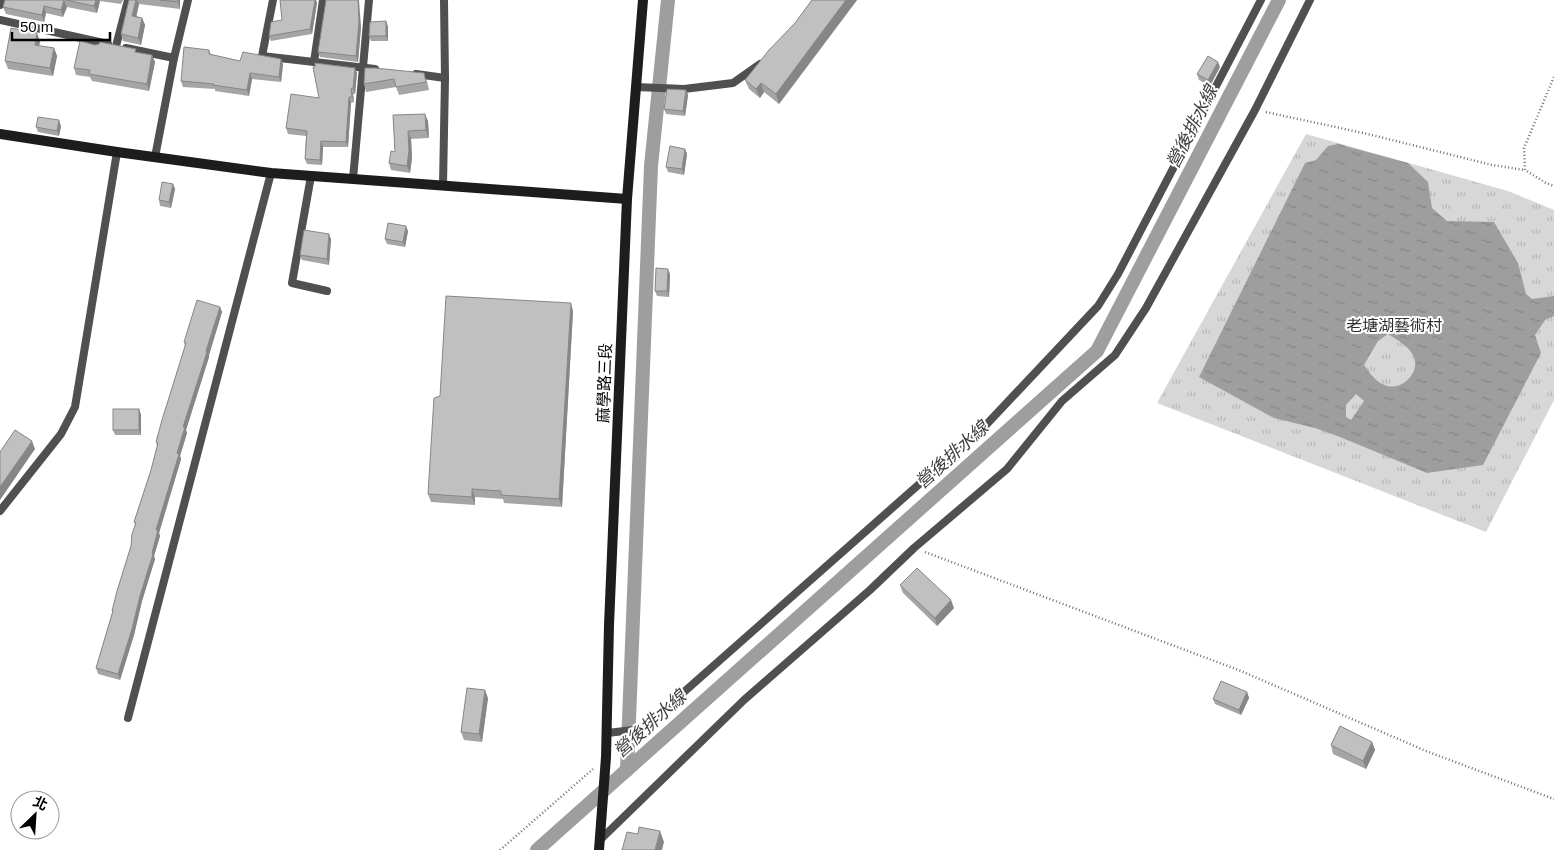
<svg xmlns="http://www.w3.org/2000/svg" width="1554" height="850" viewBox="0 0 1554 850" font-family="Helvetica,'Noto Sans TC',sans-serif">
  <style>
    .park { fill: url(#park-tufts) }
    .water { fill: url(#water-ripples); fill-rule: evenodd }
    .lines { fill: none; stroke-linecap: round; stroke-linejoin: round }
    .canal { stroke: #9e9e9e; stroke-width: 14 }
    .path { stroke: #727272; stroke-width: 2.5; stroke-dasharray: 1 2.5; stroke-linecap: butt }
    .lane { stroke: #505050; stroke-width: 8 }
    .secondary { stroke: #1d1d1d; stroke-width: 10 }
    .wall { fill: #a5a5a5 }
    .shaded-wall { fill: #868686 }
    .building { fill: #c0c0c0; stroke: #868686 }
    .labels { text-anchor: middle; stroke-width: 4; stroke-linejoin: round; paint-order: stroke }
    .park-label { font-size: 16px; fill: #2e2e2e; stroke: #fff }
    .street-label { font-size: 16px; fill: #000; stroke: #fff }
    .water-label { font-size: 18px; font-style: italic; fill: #3f3f3f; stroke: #fff }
  </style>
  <defs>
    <pattern id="park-tufts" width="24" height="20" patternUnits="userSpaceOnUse" patternTransform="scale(1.25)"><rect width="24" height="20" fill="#d7d7d7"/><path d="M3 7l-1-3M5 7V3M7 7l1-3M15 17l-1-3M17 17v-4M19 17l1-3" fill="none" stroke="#b7b7b7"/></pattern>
    <pattern id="water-ripples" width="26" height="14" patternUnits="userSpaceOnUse" patternTransform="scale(1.25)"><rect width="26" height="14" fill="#9e9e9e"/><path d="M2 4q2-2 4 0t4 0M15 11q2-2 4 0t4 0" fill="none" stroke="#868686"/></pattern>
  </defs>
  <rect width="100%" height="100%" fill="#fff"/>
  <polygon class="park" points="1306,134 1508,191 1554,210 1554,400 1486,532 1157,403"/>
  <path class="water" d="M1338,144L1408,163L1428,182L1432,208L1447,221L1494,222L1518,263L1526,294L1532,299L1554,296V316L1545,320L1535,335L1541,353L1483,465L1427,473L1340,437L1315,428L1274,418L1199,377L1305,163L1316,160L1328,146ZM1388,334C1396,339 1411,348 1414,357C1420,372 1403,390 1387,386C1377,383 1370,374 1364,365L1378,341ZM1356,394L1364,401L1351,420L1346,417V405Z"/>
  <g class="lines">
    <g class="canal">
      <polyline points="627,770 651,166 668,0"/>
      <polyline points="537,850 1097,351 1279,0"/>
    </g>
    <g class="path">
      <polyline points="1554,77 1524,148 1525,170 1546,183 1554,186"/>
      <polyline points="1266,112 1372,135 1492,165 1525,170"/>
      <polyline points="925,552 1241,671 1426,751 1554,799"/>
      <polyline points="500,850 593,769"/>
    </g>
    <g class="lane">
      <polyline points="273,0 262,56 375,69"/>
      <polyline points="0,5 1,0"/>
      <polyline points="0,20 108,44"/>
      <polyline points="116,46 128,0"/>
      <polyline points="126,48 174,58"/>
      <polyline points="314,62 323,0"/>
      <polyline points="416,74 445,78"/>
      <polyline points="636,87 684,89 733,83 760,64"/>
      <polyline points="155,157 174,58 188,0"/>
      <polyline points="311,176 292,283 327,291"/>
      <polyline points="353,179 369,0"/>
      <polyline points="443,185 445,78 444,0"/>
      <polyline points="0,511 61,434 75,407 117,152"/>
      <polyline points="128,718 271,173"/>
      <polyline points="607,733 642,729 985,426 1098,306 1118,274 1261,0"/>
      <polyline points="600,840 744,700 870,590 914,548 1007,469 1062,401 1115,355 1146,308 1255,110 1310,0"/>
    </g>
    <g class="secondary">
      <polyline points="0,134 117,152 271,173 627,199"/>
      <polyline points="599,850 606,757 609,625 627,199 643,0"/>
    </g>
  </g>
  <g class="wall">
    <polygon points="5,0 123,0 121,4 100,1 97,13 67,7 63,17 46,13 44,22 6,14 3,7"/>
    <polygon points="129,0 180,0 180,9 139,4 136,16 142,18 145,25 141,45 123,41 121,34"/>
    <polygon points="280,0 316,0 317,3 312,34 271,41 269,36 282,20"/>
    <polygon points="812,0 857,0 779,104 764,92 760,98 749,89 745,80 795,23"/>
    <polygon points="386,21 388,27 388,41 371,41 369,36"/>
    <polygon points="361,27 358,62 320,57 318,52"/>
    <polygon points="40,41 39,46 54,48 57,56 53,76 8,69 5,61"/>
    <polygon points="95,45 152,55 155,62 149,91 92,81 90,77 76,75 74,68"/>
    <polygon points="209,50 211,55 240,61 281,59 283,64 281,82 252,79 249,96 215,91 215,89 183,87 181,81"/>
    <polygon points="1220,67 1210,86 1199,80 1197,74"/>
    <polygon points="365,68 427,81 429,90 399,95 396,87 366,92 364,84"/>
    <polygon points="357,73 355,94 353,94 354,102 351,103 348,147 323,147 322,165 307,164 305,159 306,136 288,134 286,128"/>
    <polygon points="686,90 688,95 685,116 666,114 664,109"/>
    <polygon points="393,115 428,121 429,138 411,139 412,158 410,173 391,170 389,163 395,152"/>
    <polygon points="61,126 59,136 38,132 36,127"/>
    <polygon points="685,149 687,154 684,175 668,172 666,167"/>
    <polygon points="173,184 175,189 171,208 160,206 159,200"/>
    <polygon points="408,231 405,247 387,244 385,239"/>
    <polygon points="331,239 329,265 302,260 300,255"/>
    <polygon points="670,274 669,297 657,296 655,291"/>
    <polygon points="220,307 222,312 209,355 209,357 186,430 187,433 180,456 181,459 159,533 160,536 154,556 155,559 142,601 134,635 120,680 98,674 96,668 112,613 112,611 131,546 135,525 134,522 151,470 157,446 156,442 185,346 184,342"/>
    <polygon points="573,311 562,507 504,503 503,499 475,497 475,505 431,502 428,494 440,396"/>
    <polygon points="139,409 141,415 141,435 115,435 113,430"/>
    <polygon points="900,585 954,608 937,626 903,593"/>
    <polygon points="1247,692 1249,698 1241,715 1215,704 1213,699"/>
    <polygon points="488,698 482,742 464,740 461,732"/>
    <polygon points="1372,742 1375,750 1366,769 1333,754 1331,745"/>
  </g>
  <g class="shaded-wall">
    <polygon points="64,0 67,7 63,17 61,10"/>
    <polygon points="96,0 99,0 100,1 97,13 94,6"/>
    <polygon points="136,0 137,0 139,4 135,23 132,16"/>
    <polygon points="178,0 180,0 180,9 178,2"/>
    <polygon points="315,0 316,0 317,3 312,34 310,29"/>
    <polygon points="358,0 359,0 361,27 358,62 356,56"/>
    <polygon points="846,0 857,0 779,104 776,94"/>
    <polygon points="44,6 46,13 44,22 42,15"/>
    <polygon points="142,18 145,25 141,45 138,38"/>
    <polygon points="386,21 388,27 388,41 386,36"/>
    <polygon points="37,33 40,41 38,53 35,45"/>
    <polygon points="54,48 57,56 53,76 50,68"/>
    <polygon points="152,55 155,62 149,91 147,84"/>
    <polygon points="281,59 283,64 281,82 279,77"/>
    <polygon points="1218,62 1220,67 1210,86 1208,80"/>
    <polygon points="355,68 357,73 355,94 353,88"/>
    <polygon points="250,73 252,79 249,96 247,90"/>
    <polygon points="761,83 764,92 760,98 756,89"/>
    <polygon points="351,89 353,94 354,102 352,97"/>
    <polygon points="686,90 688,95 685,116 683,111"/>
    <polygon points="349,97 351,103 348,147 346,142"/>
    <polygon points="425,114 428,121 429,138 426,130"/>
    <polygon points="59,120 61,126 59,136 57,131"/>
    <polygon points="408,131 411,139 412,158 410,173 407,166"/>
    <polygon points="321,141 323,147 322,165 320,160"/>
    <polygon points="685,149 687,154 684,175 682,169"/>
    <polygon points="173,184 175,189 171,208 169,202"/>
    <polygon points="406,226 408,231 405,247 403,242"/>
    <polygon points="329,234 331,239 329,265 327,259"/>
    <polygon points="668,269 670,274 669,297 667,291"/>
    <polygon points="571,303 573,311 562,507 559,499"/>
    <polygon points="220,307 222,312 209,355 209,357 186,430 187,433 180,456 181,459 159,533 160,536 154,556 155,559 142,601 134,635 120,680 118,674 152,553 156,530 177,453 183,427"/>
    <polygon points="139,409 141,415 141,435 139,430"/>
    <polygon points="32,441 35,449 0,500 0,487"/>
    <polygon points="472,489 475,497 475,505 472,497"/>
    <polygon points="951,600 954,608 937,626 935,618"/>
    <polygon points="485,690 488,698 482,742 479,734"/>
    <polygon points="1247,692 1249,698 1241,715 1239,710"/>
    <polygon points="1372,742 1375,750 1366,769 1363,761"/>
    <polygon points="660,831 664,842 662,850 655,850"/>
  </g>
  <g class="building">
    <polygon points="5,0 64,0 61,10 44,6 42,15 3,7"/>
    <polygon points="66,0 96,0 94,6"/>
    <polygon points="129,0 136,0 132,16 142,18 138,38 121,34"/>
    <polygon points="160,0 178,0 178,2"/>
    <polygon points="280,0 315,0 310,29 269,36 271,22 282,20"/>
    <polygon points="326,0 358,0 359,22 356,56 318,52"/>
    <polygon points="812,0 846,0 776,94 761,83 756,89 745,80 769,50 795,23"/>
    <polygon points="386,21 386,36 369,36 370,22"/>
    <polygon points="11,28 37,33 35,45 54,48 50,68 5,61"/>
    <polygon points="80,41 95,45 99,44 100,42 136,49 135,52 152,55 147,84 89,74 90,70 74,68"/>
    <polygon points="184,47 209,50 209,54 240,61 243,52 281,59 279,77 250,73 247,90 213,85 214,84 181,81"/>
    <polygon points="1208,56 1218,62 1208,80 1197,74"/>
    <polygon points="315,63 355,68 353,88 351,89 352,97 349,97 346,142 321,141 320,160 305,159 307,131 286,128 291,94 319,98 313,67 315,67"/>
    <polygon points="365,68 375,68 424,73 426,82 396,87 394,79 364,84"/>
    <polygon points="667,89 686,90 683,111 664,109"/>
    <polygon points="425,114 426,130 408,131 409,150 407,166 389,163 391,151 395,152 393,115"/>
    <polygon points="38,117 59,120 57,131 36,127"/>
    <polygon points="670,146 685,149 682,169 666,167"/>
    <polygon points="162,182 173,184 169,202 159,200"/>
    <polygon points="388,223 406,226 403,242 385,239"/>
    <polygon points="304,230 329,234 327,259 300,255"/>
    <polygon points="656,268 668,269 667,291 655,291"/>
    <polygon points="446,296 571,303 559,499 501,495 501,491 472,489 472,497 428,494 434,398 440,396"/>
    <polygon points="197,300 220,307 206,351 207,352 183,427 185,427 177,453 179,454 156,530 158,530 152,553 153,554 140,596 132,629 118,674 96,668 113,611 112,611 117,591 131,546 132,534 136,523 134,522 151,470 158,443 156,442 162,420 186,343 184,342"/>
    <rect x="113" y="409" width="26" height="21"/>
    <polygon points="15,430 32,441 0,487 0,452"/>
    <polygon points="917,568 951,600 935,618 900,585"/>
    <polygon points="1221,681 1247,692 1239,710 1213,699"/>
    <polygon points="467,688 485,690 479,734 461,732"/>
    <polygon points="1340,726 1372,742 1363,761 1331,745"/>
    <polygon points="639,827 660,831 655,850 622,850 627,832 638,834"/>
  </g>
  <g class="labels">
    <g class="park-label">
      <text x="1394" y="331">老塘湖藝術村</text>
    </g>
    <g class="street-label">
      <text transform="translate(604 383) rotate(-88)" y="6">麻學路三段</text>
    </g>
    <g class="water-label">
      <text transform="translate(1192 127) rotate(-63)" y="6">營後排水線</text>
      <text transform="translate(952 455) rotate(-42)" y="6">營後排水線</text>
      <text transform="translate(650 724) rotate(-42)" y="6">營後排水線</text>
    </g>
  </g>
  <g transform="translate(35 815) rotate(25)"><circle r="24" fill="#ffffff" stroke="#999999"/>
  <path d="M0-4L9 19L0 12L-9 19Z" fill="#000000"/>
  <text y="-8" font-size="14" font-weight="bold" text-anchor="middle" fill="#000000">北</text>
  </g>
  <path d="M12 32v8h98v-8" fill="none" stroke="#000000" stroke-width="2.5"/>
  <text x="20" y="32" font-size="15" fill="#000000" stroke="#ffffff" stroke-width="4" paint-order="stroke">50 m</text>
</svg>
